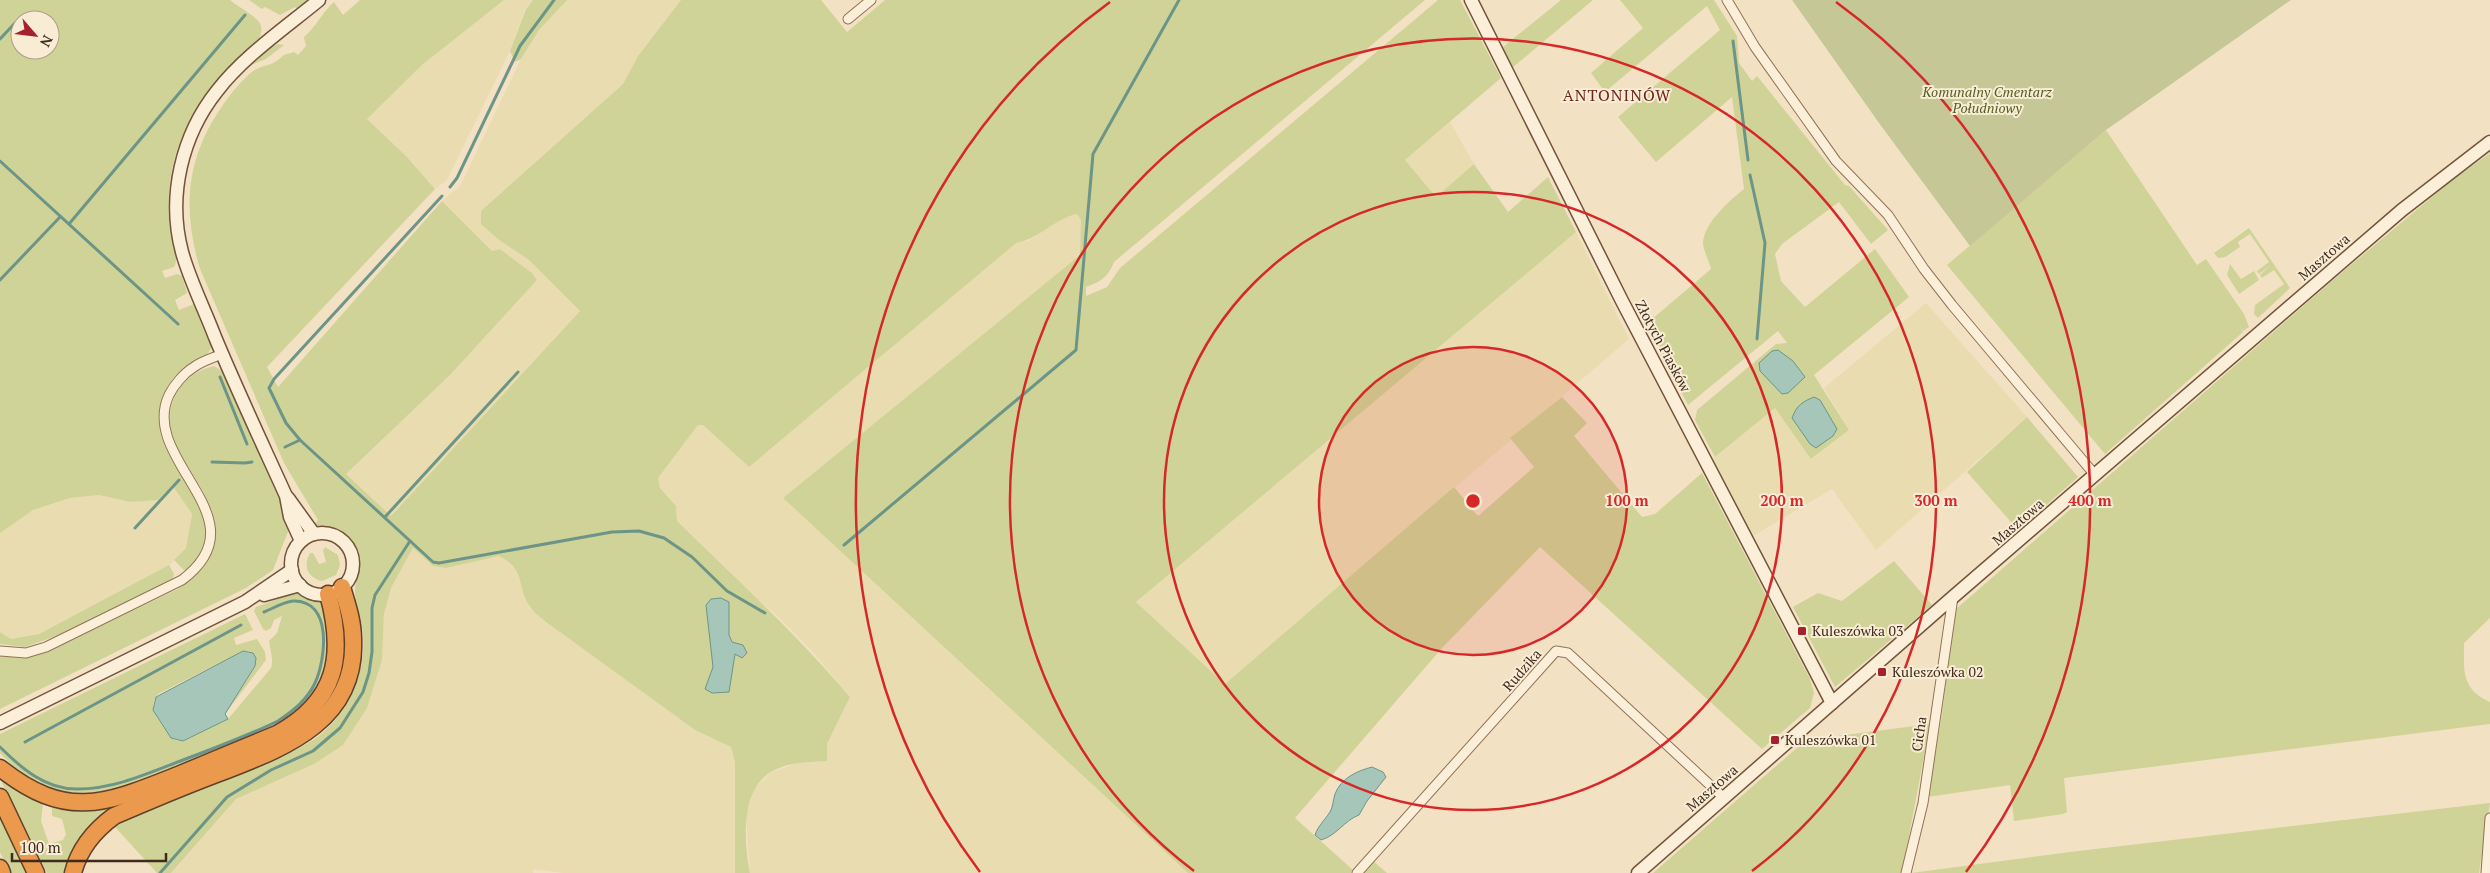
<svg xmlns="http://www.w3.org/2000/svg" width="2490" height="873" viewBox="0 0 2490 873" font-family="'PT Serif',serif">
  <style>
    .farmland { fill: #eadcb1 }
    .green { fill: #d0d397; fill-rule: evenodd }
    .cemetery { fill: #c5c796 }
    .water { fill: #a7c6ba; stroke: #6c9588 }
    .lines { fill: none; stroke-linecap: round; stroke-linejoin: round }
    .stream { stroke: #6c9588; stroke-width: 3 }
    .street-casing { stroke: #907258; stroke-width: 11 }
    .secondary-casing { stroke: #72533b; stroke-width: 15 }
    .highway-casing { stroke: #5e402d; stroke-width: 19 }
    .street { stroke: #fcefd9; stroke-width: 9 }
    .secondary { stroke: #fcefd9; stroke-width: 12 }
    .highway { stroke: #ea994d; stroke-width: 16 }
    .ring { fill: none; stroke: #d62828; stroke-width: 2.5 }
    .poi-dot { fill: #a6212c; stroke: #f9ecd5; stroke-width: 2 }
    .labels { text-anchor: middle; stroke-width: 4; stroke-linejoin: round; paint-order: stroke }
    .park-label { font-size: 14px; font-style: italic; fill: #535d22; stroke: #f9ecd5 }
    .street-label { font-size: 14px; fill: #3f2b1e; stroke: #f9ecd5 }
    .poi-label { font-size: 14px; fill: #3f2b1e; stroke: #f9ecd5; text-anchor: start }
    .quarter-label { font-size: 16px; letter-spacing: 1px; fill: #702418; stroke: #f9ecd5 }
    .centre { fill: #d62828; stroke: #f9ecd5; stroke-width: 2.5 }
    .ring-label { font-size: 15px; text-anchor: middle; font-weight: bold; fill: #d62828; stroke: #f9ecd5; stroke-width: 4; stroke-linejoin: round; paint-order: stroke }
  </style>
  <rect width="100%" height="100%" fill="#f3e1c4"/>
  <g class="farmland">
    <polygon points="504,0 533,0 525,9 510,51 447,180 435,189 406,156 367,119 422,65"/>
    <polygon points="567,0 681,0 638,56 623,84 481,211 499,240 529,260 580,311 391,516 346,474 451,374 537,280 532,273 500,249 492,251 442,201 460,186 521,59 539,30"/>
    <polygon points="1450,122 1474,164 1436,197 1405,160"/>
    <polygon points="1077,214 1081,220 1080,255 783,498 1188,873 750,873 746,817 754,789 770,773 797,763 827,761 827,744 850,697 812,651 776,615 756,598 677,521 676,506 660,488 657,479 698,425 703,424 749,467 1016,242 1028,241 1064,217"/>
    <polygon points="1576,232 1629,339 1225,684 1136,602"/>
    <polygon points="1926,303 2027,417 1876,550 1832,489 1753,536 1713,459 1775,408 1812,459 1849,430 1824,388"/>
    <polygon points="172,485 192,514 186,548 167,568 39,634 11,639 0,632 0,533 4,529 33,510 70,498 99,495 130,502"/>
    <polygon points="413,548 433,566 446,568 500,556 508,560 515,566 530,608 546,622 695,730 731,747 735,761 735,873 563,873 534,869 533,873 171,873 236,799 314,764 382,660 384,614 391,588"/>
  </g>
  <g class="green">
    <path d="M0,0H230C238,7 259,17 261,26C263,34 258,42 252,46C223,72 200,97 184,133C170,162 166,198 170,230C171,240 180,258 174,267L162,271L165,278L177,274L182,276L187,293L175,300L179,310L194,304L212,344C210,358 194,360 184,367C170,379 161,395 159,413C152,468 245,519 185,571L174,560L186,548L192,514L172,485L158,500L130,502L99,495L70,498L33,510L0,533ZM20,20H50V50H20Z"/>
    <polygon points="249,0 308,0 297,9 295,7 280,15 265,7 262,9"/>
    <path d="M360,0H504L422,65L367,119L406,156L435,189L267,367L278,387L442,201L492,251L500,249L532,273L537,280L451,374L346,474L391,516L580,311L529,260L499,240L481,224V211L623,84L638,56L681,0H821L847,32L885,0H1425L1114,262C1108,277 1101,282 1086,287V296L1107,287L1120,268L1438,0H1460L1501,78L1405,160L1436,197L1474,164L1508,212L1548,177L1576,232L1136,602L1225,684L1454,487L1478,516L1534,467L1510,438L1562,397L1587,423L1574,436L1642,517L1655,514L1702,473L1810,679L1814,693L1810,708L1762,749L1540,547L1442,648L1295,818L1353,870L1351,873H1188L783,498L1080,255L1081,220L1077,214C1054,219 1039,239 1016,243L749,467L703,425H698L658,478L660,488L676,506L677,521C736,579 796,633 850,697L827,744V761C808,762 788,762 771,772C740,790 744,843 750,873H735V762L731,747L695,730L546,622C542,618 535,614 531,608C516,589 527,569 499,556L446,568L433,566L413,548L391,588L384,614L382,660L367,708L343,745L314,764L236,799L171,873H157L115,827C164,794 226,782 279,757C293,751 310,744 322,733C339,718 351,700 358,677C364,658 365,640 361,621C359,612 355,601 355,591C355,574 367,556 352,541C341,530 325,533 315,524L318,520L284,463L200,269C182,209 186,157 223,105C231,93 242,80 253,71C259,67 265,66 271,64C276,62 280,58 284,55C287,53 291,54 294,52L298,55L306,46L304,37C317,26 322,12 334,2L343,15Z"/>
    <polygon points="533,0 567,0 539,30 521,59 515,62 510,51 526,9"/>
    <polygon points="1561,0 1593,0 1512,68 1503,47"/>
    <path d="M1620,0H1714L1737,36L1739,63L1752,81L1757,76L1845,185L1849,186L1888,230L1871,244L1839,202L1782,244L1775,254L1781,281L1805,307L1875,249L1909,297L1814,375L1849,430L1811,459L1775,408L1715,457L1695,420L1697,410L1776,344L1787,343L1778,331L1688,405L1645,325L1711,269C1709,261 1703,250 1703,242C1705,222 1730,200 1744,189L1732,97L1656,162L1618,117L1720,30L1707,6L1605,92L1591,73L1643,28Z"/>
    <polygon points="278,44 284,45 266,59 251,65 269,48"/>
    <polygon points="2106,130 2197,265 2206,259 2244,314 2249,327 2243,331 2239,325 2243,332 2105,454 1947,265"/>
    <path d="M2490,153V618L2464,643C2464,671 2461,689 2490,702V724L2064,778L2067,812L2063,814L2014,821L2010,785L1927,797L1941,721L1955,610L2333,280L2451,181Z"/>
    <polygon points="2249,228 2290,288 2258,318 2254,314 2255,305 2284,284 2274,270 2262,278 2260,275 2271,265 2259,274 2257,271 2269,262 2250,234 2238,242 2240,247 2225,257 2218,258 2214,253"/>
    <polygon points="2230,264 2241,279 2254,271 2259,280 2239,294 2227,275"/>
    <path d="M214,366L224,372L286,514L289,529L273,570L246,588L0,709V656L24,658L44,653L178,589C195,578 207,565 213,546C230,488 143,447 178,391C185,378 200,369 214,366Z"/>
    <polygon points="2027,417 2078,477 2018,530 1967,472"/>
    <path d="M325,547L338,555L340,565L336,575L322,581C307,577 303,566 310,553H313L319,564L326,562L323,551Z"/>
    <polygon points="1894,561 1932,605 1835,687 1793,607 1818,593 1842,601"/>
    <polygon points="169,565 174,574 173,578 157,588 62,634 25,647 0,644 0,632 11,639 39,634"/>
    <path d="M297,592L323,603L333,639L324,685L298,716L134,788L92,796L53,791L23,776L0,753V734L245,614L253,630L234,638L236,645L257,639L265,652L266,660L225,714L249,651H243L158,694C144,710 166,727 175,740L184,741L228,719L271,668C274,657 270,651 269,641L277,633L282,616L274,620L271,628L266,631L263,629L254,611L256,607Z"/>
    <polygon points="1930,724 1902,873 1653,873 1806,740"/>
    <path d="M0,779L43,803L41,821L49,844L63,840L66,834L62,819L52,816V806C88,814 117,805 150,793L113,810L69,873H47Z"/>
    <polygon points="2490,803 2479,873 1911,873 2070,852"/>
    <polygon points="0,814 29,873 10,873 0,852"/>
    <polygon points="1373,861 1387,873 1363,873"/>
  </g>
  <polygon class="cemetery" points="1792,0 2291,0 2106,130 1970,246 1879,123"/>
  <g class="water">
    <polygon points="1778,350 1793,361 1805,377 1788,393 1782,394 1760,371 1759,363 1772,351"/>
    <path d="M1814,397L1820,400L1837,429L1833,436L1816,448L1810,444L1792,418C1797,405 1802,402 1814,397Z"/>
    <polygon points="721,598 729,602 729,635 732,642 743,645 747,653 742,658 735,654 729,692 712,693 705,689 713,667 706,605 711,599"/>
    <polygon points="243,651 253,653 256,658 255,666 225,714 228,719 183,741 171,738 153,710 156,697"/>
    <path d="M1372,767L1383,772L1386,777L1367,801L1359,815C1345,820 1336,836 1321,840L1315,835C1318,826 1324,821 1330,812C1333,807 1333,800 1335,794C1341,778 1357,771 1372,767Z"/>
  </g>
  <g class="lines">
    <g class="stream">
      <polyline points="0,39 15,23"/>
      <polyline points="1733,41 1748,160"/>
      <polyline points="0,161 178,324"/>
      <polyline points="1750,175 1765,243 1757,339"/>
      <polyline points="450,187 457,178 520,46 554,0"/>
      <polyline points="442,196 274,379 269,388 286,423 300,440 433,562 439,563 612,532 639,531 664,538 692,557 727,591 765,613"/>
      <polyline points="69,224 245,15"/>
      <polyline points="0,280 60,217"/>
      <polyline points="220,377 247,444"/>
      <polyline points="285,447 300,440"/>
      <polyline points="212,462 245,463 252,462"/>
      <polyline points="385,517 518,372"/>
      <polyline points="135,528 179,480"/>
      <polyline points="844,545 1076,350 1093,154 1179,0"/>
      <polyline points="25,742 241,625"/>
      <path d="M0,747C21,768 46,790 78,789C114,789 149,773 183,760C215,748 247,736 278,721C293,711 307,700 315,683C326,659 333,600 293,601C283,602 272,609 264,612"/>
      <polyline points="160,873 227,797 271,770 313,751 340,728 363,692 369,673 372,652 372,608 375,595 410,541"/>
    </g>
    <defs>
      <g id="street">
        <polyline points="1727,0 1755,47 1836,161 1888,215 1924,269 1952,305 2095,475"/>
        <polyline points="848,19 871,0"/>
        <path d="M0,651L26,653L46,647L182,580C265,518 138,461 169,395C174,385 184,373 194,367C202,361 213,358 222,354"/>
        <polyline points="1357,873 1556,651 1568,653 1724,798"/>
        <polyline points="1906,873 1923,803 1953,597"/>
        <polyline points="2486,873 2490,818"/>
      </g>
      <g id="secondary">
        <polyline points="1471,0 1622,301 1832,703"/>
        <polyline points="288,498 314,534"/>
        <circle cx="322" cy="564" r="31"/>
        <path d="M301,541L290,517L286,496C262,443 237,390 215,337C204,308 190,281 182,252C167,196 182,135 217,91C244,56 285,28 319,0"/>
        <polyline points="264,595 300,585"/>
        <polyline points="0,723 245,602 292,570"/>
        <polyline points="1638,873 1953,597 2402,210 2490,142"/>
      </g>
      <g id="highway">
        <path d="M0,768C67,821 105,804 178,775C211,761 244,748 277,734C337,701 345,656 328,594"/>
        <polyline points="0,797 36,873"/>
        <polyline points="0,868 2,873"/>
        <path d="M73,873C79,849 95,830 114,816C151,800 189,784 227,770C289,746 357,719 353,639C353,621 347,604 342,587"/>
      </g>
    </defs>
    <use href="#street" class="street-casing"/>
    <use href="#secondary" class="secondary-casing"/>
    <use href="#highway" class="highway-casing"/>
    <use href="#street" class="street"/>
    <use href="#secondary" class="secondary"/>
    <use href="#highway" class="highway"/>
  </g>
  <circle cx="1473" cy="501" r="154" fill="#d62828" fill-opacity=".12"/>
  <g class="ring">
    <circle cx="1473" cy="501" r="154"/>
    <circle cx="1473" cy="501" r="309"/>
    <path d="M1194 871A463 463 0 1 1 1752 871"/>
    <path d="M980 872A617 617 0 0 1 1110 2M1836 2A617 617 0 0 1 1966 872"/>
  </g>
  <g class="poi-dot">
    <rect x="1797" y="626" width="10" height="10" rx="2.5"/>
    <rect x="1877" y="667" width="10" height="10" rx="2.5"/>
    <rect x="1770" y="735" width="10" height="10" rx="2.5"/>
  </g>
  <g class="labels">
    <g class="park-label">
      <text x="1987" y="97">Komunalny Cmentarz<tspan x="1987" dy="16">Południowy</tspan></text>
    </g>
    <g class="street-label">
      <text transform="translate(2324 257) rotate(-41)" y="5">Masztowa</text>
      <text transform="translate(1663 346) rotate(62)" y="5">Złotych Piasków</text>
      <text transform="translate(2018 522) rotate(-41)" y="5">Masztowa</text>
      <text transform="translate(1522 670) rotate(-49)" y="5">Rudzika</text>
      <text transform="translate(1919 734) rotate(-82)" y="5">Cicha</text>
      <text transform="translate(1712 788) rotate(-41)" y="5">Masztowa</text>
    </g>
    <g class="poi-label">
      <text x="1812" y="636">Kuleszówka 03</text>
      <text x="1892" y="677">Kuleszówka 02</text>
      <text x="1785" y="745">Kuleszówka 01</text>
    </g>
    <g class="quarter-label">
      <text x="1617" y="101">ANTONINÓW</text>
    </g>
  </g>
  <circle cx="1473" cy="501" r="8" class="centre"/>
  <g class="ring-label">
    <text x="1627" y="506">100 m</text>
    <text x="1782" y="506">200 m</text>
    <text x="1936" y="506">300 m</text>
    <text x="2090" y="506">400 m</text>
  </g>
  <g transform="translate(35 35) rotate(118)"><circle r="24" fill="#f9ecd5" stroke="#af9f8c"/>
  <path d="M0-4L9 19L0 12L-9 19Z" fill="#a6212c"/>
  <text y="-8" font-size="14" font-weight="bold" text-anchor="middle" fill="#3f2b1e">N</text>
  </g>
  <path d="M12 853v8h154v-8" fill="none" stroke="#3f2b1e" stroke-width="2.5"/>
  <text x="20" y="853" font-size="15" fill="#3f2b1e" stroke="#f9ecd5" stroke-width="4" paint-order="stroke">100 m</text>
</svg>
